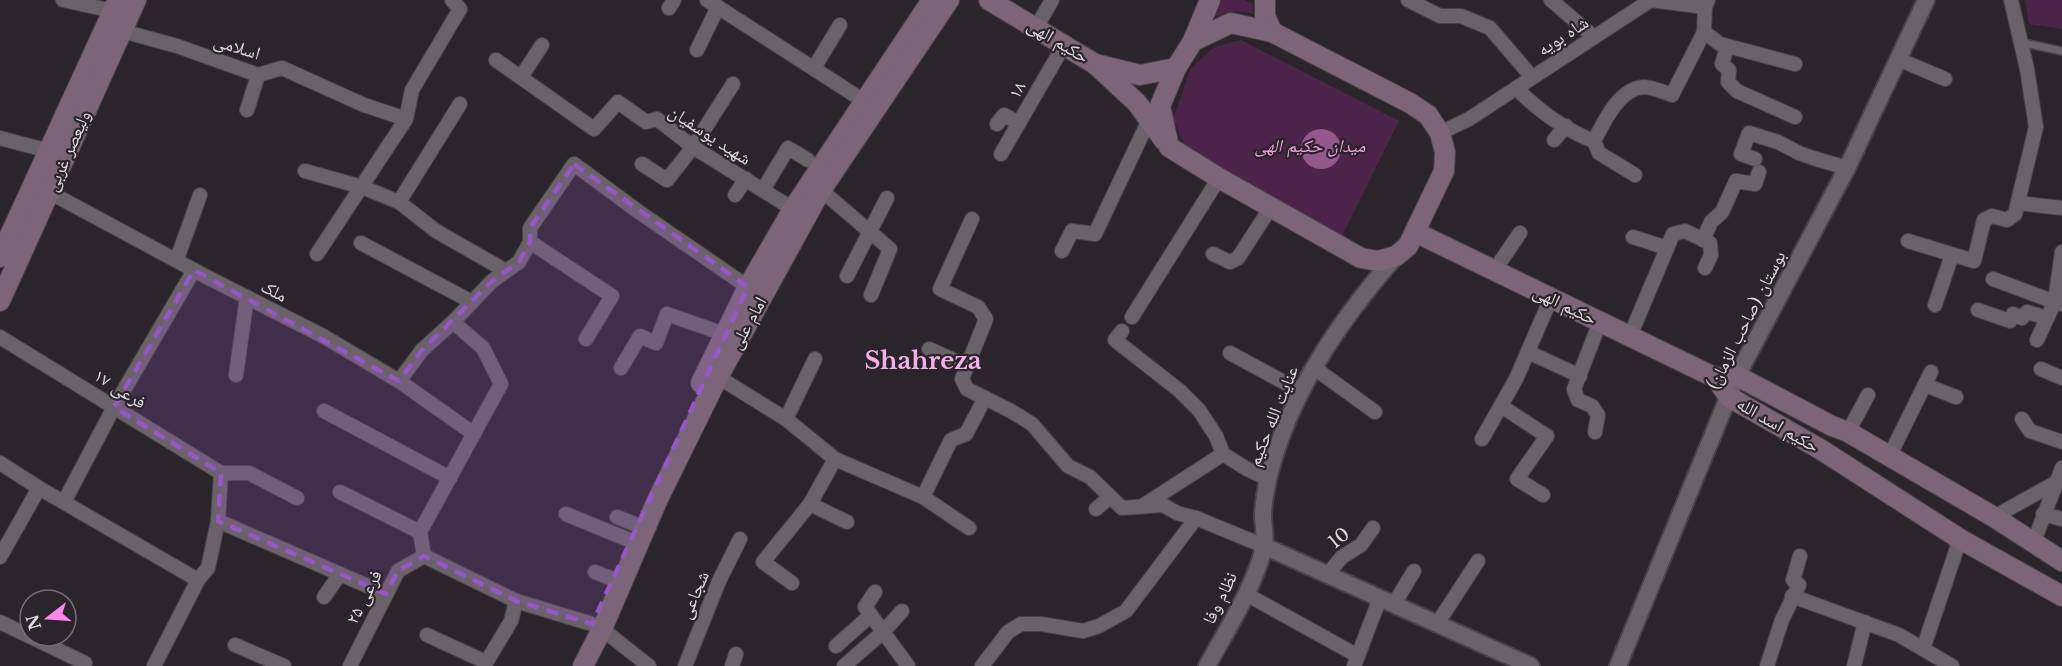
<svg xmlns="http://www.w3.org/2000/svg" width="2062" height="666" viewBox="0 0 2062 666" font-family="'Libre Baskerville','Noto Naskh Arabic',serif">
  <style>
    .green { fill: #4d2449 }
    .water { fill: #94588d }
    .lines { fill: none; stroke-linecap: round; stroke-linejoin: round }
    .service-casing { stroke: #494248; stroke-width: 10 }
    .minor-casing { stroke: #494248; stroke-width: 16 }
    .tertiary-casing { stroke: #494248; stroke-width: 20 }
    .secondary-casing { stroke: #494248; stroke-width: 22 }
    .service { stroke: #6b6169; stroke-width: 7 }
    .minor { stroke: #6b6169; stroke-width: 14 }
    .tertiary { stroke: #6b6169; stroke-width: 16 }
    .secondary { stroke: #7c6578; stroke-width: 20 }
    .marked { fill: #9458c7; fill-opacity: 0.2; stroke: #9458c7; stroke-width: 4.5; stroke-dasharray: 12 8; stroke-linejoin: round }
    .labels { text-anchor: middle; stroke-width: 4.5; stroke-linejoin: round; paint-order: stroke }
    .street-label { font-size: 18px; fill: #e0dadf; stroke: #2c242b }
    .park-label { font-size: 18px; font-style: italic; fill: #f19de7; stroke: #2c242b }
    .district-label { font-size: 24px; font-weight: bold; fill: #f0b1e7; stroke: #2c242b }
  </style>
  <rect width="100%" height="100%" fill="#2c242b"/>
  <g class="green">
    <path d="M1222,0H1244L1253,4V14C1236,9 1225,12 1209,19Z"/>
    <polygon points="2025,0 2062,0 2062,29 2029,24"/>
    <polygon points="1241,40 1399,121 1342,236 1187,149 1173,119 1191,68 1214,47"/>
  </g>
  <circle class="water" cx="1321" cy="149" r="20"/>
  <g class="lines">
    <defs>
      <polyline id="service" points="2020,42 2062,51"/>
      <g id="minor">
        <polyline points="63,0 113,11"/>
        <polyline points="707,0 864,101"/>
        <polyline points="1408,0 1440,16 1461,16 1490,28 1532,77"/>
        <polyline points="1551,0 1594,37"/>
        <polyline points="1705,7 1704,32 1720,44 1795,64"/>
        <polyline points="669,8 674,0"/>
        <polyline points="1036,28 1052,0"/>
        <polyline points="122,31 177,46 258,75 282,68 364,105 406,119"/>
        <polyline points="1727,47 1722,64 1729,70 1728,82 1737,91 1795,117"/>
        <polyline points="697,50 718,7"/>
        <polyline points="1898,59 1945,79"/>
        <polyline points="496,60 594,129 618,102 646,122 657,119 693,147 793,209"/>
        <polyline points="814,68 840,25"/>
        <polyline points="521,77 542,45"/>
        <path d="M1516,88C1538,110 1565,130 1594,141"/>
        <polyline points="247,110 258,75"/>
        <polyline points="997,124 1004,115 1019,123"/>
        <polyline points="1440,133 1469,119 1651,0 1705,7 1708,0"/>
        <polyline points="0,138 49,151"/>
        <polyline points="1554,140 1566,126"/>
        <polyline points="1001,154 1064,45"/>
        <polyline points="1755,159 1741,154 1749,133 1778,142 1799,153 1813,158 1847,168"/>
        <polyline points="642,164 667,180 693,147 733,84"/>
        <polyline points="305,171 362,187 399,202 436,231 506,271"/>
        <path d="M1635,175L1599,153L1594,141C1604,122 1619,88 1644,87C1652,87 1663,92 1672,95L1704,32"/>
        <polyline points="763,190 788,148 808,160"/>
        <polyline points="821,190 890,249 871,295"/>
        <polyline points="49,192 205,276 323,336 399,381 474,434"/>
        <polyline points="735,195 746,179"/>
        <polyline points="399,202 460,104"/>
        <polyline points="2018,203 2062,208"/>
        <polyline points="972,219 940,289 978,307 986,319 962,379 967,389 1011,411 1032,424 1068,466 1090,477 1122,508 1163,505 1177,513 1196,518"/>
        <polyline points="1633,237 1667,248"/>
        <polyline points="1703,240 1711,222 1722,212 1736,181 1755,184 1759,172"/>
        <polyline points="1908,241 1974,261 1984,220 1992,216 2007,220 2015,214 2036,127 2027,69 2011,0"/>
        <polyline points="361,243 472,302"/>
        <polyline points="1062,251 1072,231 1095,234 1149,120"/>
        <polyline points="317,254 406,119 412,90 460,9 452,0"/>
        <polyline points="1213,254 1230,262 1238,258 1271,207"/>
        <polyline points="177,259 200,195"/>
        <polyline points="1494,271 1520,233"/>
        <polyline points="847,276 887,198"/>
        <polyline points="1993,279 2060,304"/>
        <polyline points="1935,305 1952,255"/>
        <polyline points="1978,310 2010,321 2013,314 2022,318 2027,312 2047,318"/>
        <polyline points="1132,317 1219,178"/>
        <polyline points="453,322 483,348 501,384 420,532 424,556 516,601 511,621 484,666"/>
        <polyline points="1122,331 1115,340 1180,391 1199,410 1216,436 1223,454 1247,469 1268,479"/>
        <polyline points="1630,336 1673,234 1685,231 1710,243 1711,255 1705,268"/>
        <polyline points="0,337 221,473"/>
        <polyline points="586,339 612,296 530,242 530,228 574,164 639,212 748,287"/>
        <polyline points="2037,340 2055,301 2062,252"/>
        <polyline points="929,349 967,366"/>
        <polyline points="1528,352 1580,376"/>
        <polyline points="1230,353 1300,391"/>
        <polyline points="1313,367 1375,412"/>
        <polyline points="621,368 640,336 656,343 667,314 724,334"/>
        <polyline points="2041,369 2062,378"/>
        <polyline points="236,375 247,297"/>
        <polyline points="718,377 786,419 835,459 923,497 969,528"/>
        <polyline points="399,381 422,350 453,322 492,281 519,262 530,242"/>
        <polyline points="1925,385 1956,397"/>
        <polyline points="1501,406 1547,436 1517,479 1543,495"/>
        <polyline points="324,411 450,478"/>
        <polyline points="786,419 815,359"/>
        <polyline points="2022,419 2030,431 2062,442"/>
        <polyline points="1595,432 1598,415 1592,406 1578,400 1574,389 1600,322"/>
        <polyline points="1848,432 1868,395"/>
        <polyline points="1482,439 1516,379 1551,298"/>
        <polyline points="1889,457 1931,372"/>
        <polyline points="0,463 39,488 198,580"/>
        <polyline points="221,473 249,473 297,498"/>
        <polyline points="340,492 420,532"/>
        <polyline points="923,497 951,440 966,434 985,398"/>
        <polyline points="64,502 114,407 194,270"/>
        <polyline points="810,504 847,522"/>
        <polyline points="1144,505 1223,454"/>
        <polyline points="1096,509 1110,497"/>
        <polyline points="566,514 629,540"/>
        <polyline points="2043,514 2062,519"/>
        <polyline points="617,517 635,524"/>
        <polyline points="1994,517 2055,483"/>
        <polyline points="218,521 386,594"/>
        <polyline points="2033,544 2062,468"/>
        <polyline points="0,557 39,488"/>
        <polyline points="595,572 613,579"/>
        <polyline points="1327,575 1342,557 1361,545 1373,528"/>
        <polyline points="792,583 763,562 810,504 835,459"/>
        <polyline points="875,592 865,607 908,666"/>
        <polyline points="1246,594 1358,656"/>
        <polyline points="1792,596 1899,635 1952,666"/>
        <polyline points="324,597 340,574"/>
        <polyline points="516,601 592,624"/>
        <polyline points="1394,604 1414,571"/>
        <polyline points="0,622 85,663"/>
        <polyline points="1437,624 1478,561"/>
        <polyline points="602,629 649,666"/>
        <polyline points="427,635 486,662"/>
        <polyline points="235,645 284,666"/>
        <polyline points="836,646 871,615"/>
        <polyline points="1923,649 1960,539"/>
        <polyline points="154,666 198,580 208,568 218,521 221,473"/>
        <polyline points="350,666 398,571 424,556"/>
        <polyline points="685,666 719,581 740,539"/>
        <polyline points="732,666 736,654"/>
        <polyline points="844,666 883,632 902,611"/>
        <polyline points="982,666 1008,632 1021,624 1041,624 1083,631 1099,626 1126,611 1196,518 1264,546"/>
        <polyline points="1354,666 1380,598"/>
        <polyline points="1767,666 1782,620 1799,585 1793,580 1800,556"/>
        <polyline points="1854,666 1865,622"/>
      </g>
      <g id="tertiary">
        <polyline points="1264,546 1531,666"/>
        <path d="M1207,666C1226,631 1255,586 1264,547C1266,537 1263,525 1263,515C1263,504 1266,490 1268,479C1289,394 1339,321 1396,256"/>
        <polyline points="1618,666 1737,376 1847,168 1926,0"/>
      </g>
      <g id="secondary">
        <polyline points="989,0 1095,64"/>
        <polyline points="1265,0 1265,16 1272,32"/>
        <polygon points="1231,23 1272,32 1410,103 1428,115 1440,133 1445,152 1444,171 1408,246 1396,256 1378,261 1361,258 1219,178 1169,147 1160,106 1176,68 1193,41"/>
        <polyline points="1193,41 1210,0"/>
        <polyline points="1164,140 1137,103 1095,64 1140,75 1176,68"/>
        <polyline points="1415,232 1716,378 1729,397 1820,449 1960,539 2062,596"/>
        <polyline points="0,257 118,0"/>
        <polyline points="0,301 136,0"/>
        <polyline points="1716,378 1737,376 1832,426 1848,432 1994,517 2062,561"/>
        <polyline points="701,383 748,287 793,209 932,0"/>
        <polyline points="583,666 602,629 657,501 718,377 821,190 949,0"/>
      </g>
    </defs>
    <use href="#service" class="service-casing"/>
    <use href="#minor" class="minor-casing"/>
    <use href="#tertiary" class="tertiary-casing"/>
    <use href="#secondary" class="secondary-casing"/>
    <use href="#service" class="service"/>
    <use href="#minor" class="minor"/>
    <use href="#tertiary" class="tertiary"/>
    <use href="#secondary" class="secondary"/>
  </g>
  <path class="marked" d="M574,164L748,287L592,624L516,601L424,556L398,571L386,594L218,521L221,473L114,407L194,270L399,381L422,350L492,281L519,262L530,242V228Z"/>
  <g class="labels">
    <g class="street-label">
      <text transform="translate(1563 36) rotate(-33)" y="6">شاه بویه</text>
      <text transform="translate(1058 41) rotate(31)" y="6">حکیم الهی</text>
      <text transform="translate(237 47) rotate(17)" y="6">اسلامی</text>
      <text transform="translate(1017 90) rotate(-60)" y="6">۱۸</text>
      <text transform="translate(710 135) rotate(33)" y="6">شهید یوسفیان</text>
      <text transform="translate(68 151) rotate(-66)" y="6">ولیعصر غربی</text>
      <text transform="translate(274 291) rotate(27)" y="6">ملک</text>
      <text transform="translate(1565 305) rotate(26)" y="6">حکیم الهی</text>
      <text transform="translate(1746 320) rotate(-63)" y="6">بوستان (صاحب الزمان)</text>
      <text transform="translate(748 323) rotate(-61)" y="6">امام علی</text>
      <text transform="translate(120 389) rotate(32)" y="6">فرعی ۱۷</text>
      <text transform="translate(1273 416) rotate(-68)" y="6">عنایت الله حکیم</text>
      <text transform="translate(1778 425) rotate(30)" y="6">حکیم اسد الله</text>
      <text transform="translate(1339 538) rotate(-39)" y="6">10</text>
      <text transform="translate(694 595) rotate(-67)" y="6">شجاعی</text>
      <text transform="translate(364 597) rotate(-63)" y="6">فرعی ۲۵</text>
      <text transform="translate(1220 598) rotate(-64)" y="6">نظام وفا</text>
    </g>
    <g class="park-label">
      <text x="1310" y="152">میدان حکیم الهی</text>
    </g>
    <g class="district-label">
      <text x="923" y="369">Shahreza</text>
    </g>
  </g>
  <g transform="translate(48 618) rotate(253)"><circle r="28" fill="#2c242b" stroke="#746d73" stroke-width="1.5"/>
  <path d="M0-4.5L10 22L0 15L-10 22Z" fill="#f788eb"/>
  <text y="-9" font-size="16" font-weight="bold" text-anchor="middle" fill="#e0dadf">N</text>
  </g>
</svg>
